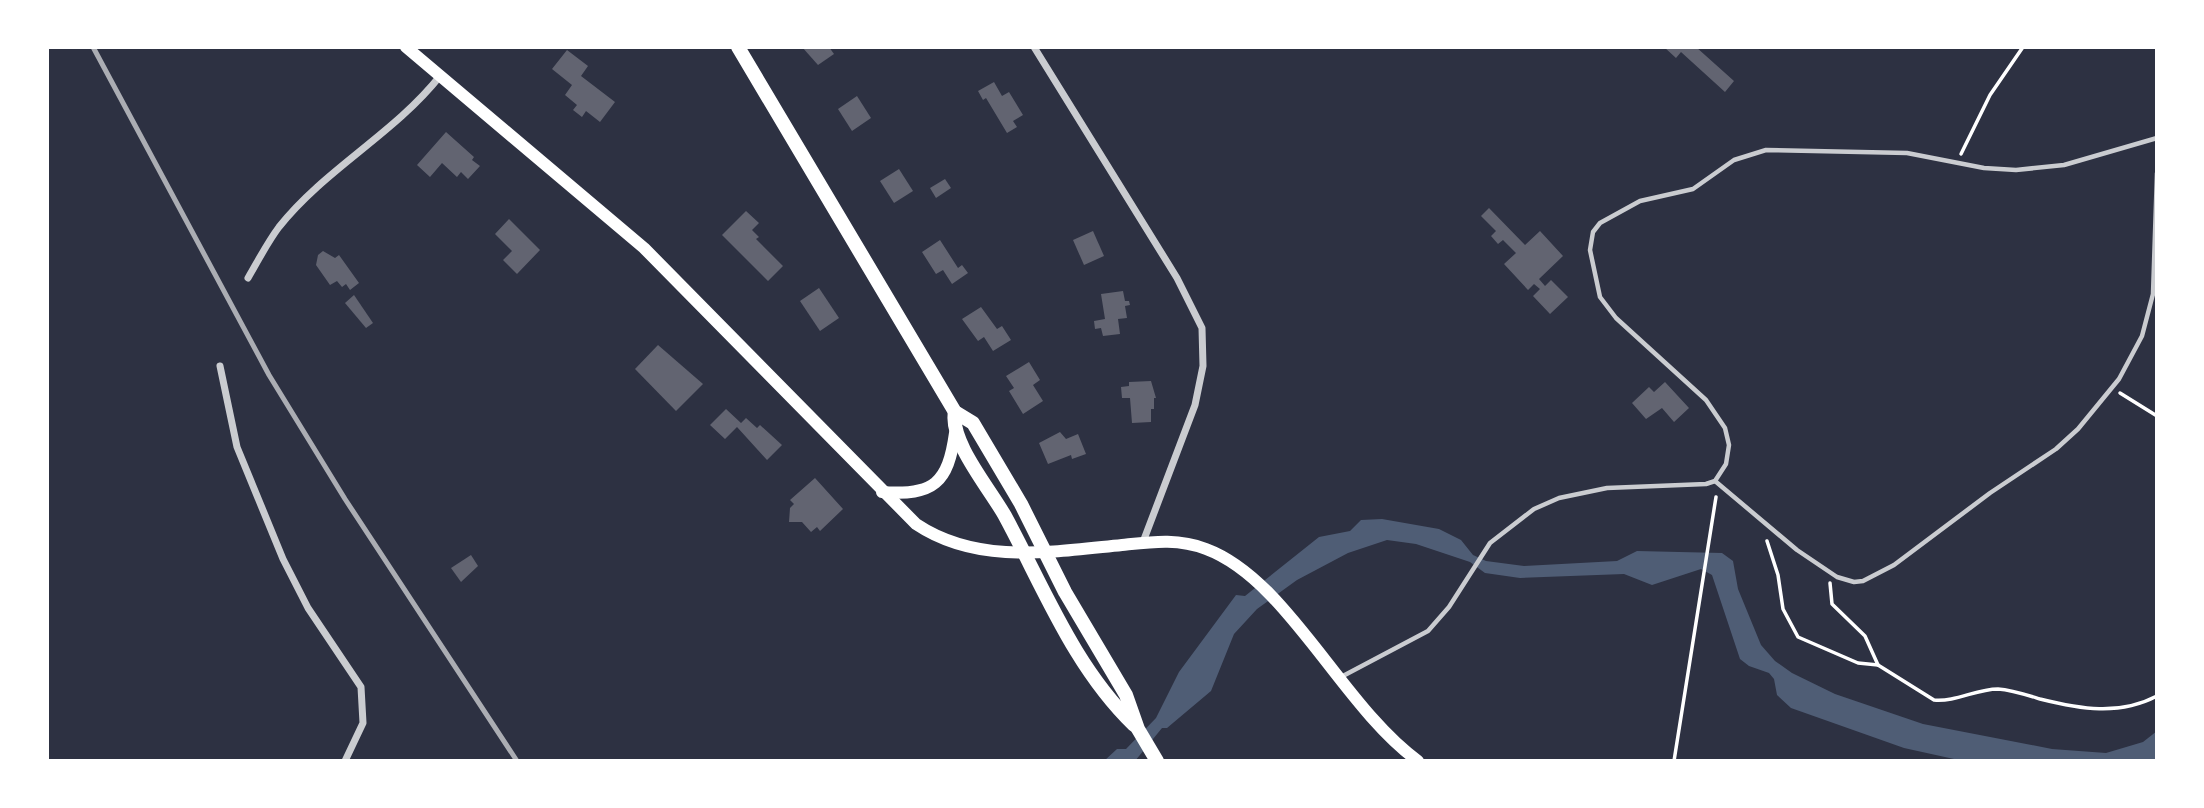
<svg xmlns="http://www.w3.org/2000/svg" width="2204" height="808" viewBox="0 0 2204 808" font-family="'Exo 2',sans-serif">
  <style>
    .water { fill: #4f5d75 }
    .building { fill: #626471 }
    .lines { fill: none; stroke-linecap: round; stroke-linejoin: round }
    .path { stroke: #fff; stroke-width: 3.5 }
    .service { stroke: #caccd0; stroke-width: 4.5 }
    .minor { stroke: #caccd0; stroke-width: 7 }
    .secondary { stroke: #fff; stroke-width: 12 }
    .primary { stroke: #fff; stroke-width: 14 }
    .rail { stroke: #abadb3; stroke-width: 5 }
  </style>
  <rect width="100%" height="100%" fill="#2d3142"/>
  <polygon class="water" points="1382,519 1439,529 1461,540 1473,555 1486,561 1524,566 1617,561 1637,551 1722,553 1733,561 1738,589 1761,645 1775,661 1792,673 1835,694 1923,724 2052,749 2106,753 2143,742 2157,731 2157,761 1963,761 1904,748 1791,708 1777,695 1774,679 1769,673 1749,666 1740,659 1712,575 1701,569 1652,585 1624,574 1520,578 1485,573 1470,562 1416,544 1387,540 1348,553 1297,580 1257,609 1234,634 1211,691 1167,728 1162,728 1135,761 1104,761 1117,749 1126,749 1156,718 1179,672 1236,595 1245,596 1319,537 1350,531 1361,520"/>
  <g class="building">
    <polygon points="802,47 829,47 834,54 818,65"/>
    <polygon points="1664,47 1696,47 1734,81 1725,92 1681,52 1676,58"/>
    <polygon points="567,50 588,66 581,76 615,102 600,122 586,111 582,117 573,110 577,105 565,95 572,85 552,69"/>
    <polygon points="994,82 1002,96 1009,92 1023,115 1013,121 1017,127 1007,133 986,98 983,100 978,91"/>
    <polygon points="857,96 871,118 852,131 838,109"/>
    <polygon points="446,132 474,157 472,160 480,166 468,179 461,172 457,177 442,163 430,177 417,165"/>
    <polygon points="899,169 913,191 894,203 880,181"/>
    <polygon points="945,179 951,188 936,198 930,188"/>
    <polygon points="1489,208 1525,245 1540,231 1563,256 1539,279 1545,286 1551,280 1568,297 1550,314 1533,296 1540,289 1534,284 1528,290 1504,264 1516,253 1503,240 1498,244 1491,236 1496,231 1481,216"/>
    <polygon points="746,211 759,223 752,230 759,237 756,239 783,266 768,281 722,235"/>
    <polygon points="509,219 540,250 517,274 503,260 512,251 495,234"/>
    <polygon points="1093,231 1104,256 1084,265 1073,240"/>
    <polygon points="940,240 958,268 962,265 968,273 952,284 943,270 936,274 922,252"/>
    <polygon points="323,251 335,258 339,255 359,283 350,290 346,284 342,287 337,281 330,285 316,265 318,255"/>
    <polygon points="819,288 839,318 820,331 800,301"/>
    <polygon points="1123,291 1125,301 1129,301 1130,305 1125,306 1127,318 1118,319 1120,334 1103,336 1101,328 1095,329 1094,321 1105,319 1101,294"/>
    <polygon points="354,295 373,323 366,328 345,303"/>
    <polygon points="981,307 997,329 1002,326 1011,340 993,351 984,337 978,341 962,319"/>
    <polygon points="658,345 703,384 676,411 635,369"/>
    <polygon points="1029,362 1040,380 1033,385 1043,401 1023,414 1009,391 1014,388 1006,376"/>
    <polygon points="1151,381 1156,398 1154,398 1154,409 1151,409 1151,422 1132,423 1130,398 1122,398 1121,387 1129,386 1129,382"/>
    <polygon points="1665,382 1689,408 1674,422 1662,408 1646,419 1632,403 1649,387 1654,392"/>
    <polygon points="726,409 741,423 746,418 757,428 760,425 782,445 767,460 737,427 725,439 710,425"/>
    <polygon points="1060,432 1066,439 1078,434 1086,454 1072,459 1071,455 1048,464 1039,443"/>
    <polygon points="815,478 843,509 820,531 817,527 811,532 802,522 789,522 790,508 794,504 790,500"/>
    <polygon points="471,555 478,566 461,582 451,568"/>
  </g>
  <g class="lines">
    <g class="path">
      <polyline points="1961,154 1990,95 2023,47"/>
      <polyline points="2120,393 2157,416"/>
      <path d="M1767,541L1778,575L1783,609L1798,637L1858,663L1878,665L1934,700C1956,702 1976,689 1998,689C2012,690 2027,695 2040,699C2080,709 2119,716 2157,696"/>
      <polyline points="1830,583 1832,604 1865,636 1878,665"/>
      <polyline points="1674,761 1716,497"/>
    </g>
    <g class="service">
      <polyline points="1715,481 1797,550 1837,577 1854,582 1863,581 1894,565 1990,493 2056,449 2078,429 2119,379 2142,336 2153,294 2157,173"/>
      <polyline points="1341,677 1428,631 1449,607 1490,543 1534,509 1559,498 1607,488 1706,484 1715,481 1726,464 1729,445 1725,428 1706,400 1616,318 1600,297 1590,250 1593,232 1600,223 1640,201 1693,189 1734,160 1766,150 1907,153 1984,168 2016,170 2064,165 2157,138"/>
    </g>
    <g class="minor">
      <polyline points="1034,47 1177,278 1202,328 1203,366 1195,405 1143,542"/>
      <path d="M248,278C258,261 267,243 279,227C325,169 394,134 440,76"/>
      <polyline points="220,366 237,447 283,559 308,608 361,687 363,723 345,761"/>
    </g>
    <g class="secondary">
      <path d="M406,47L644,248L916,524C977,565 1052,552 1122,545C1151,542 1178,538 1206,549C1287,579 1342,706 1418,761"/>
      <path d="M882,492C934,496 948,483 955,433"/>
    </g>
    <g class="primary">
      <polyline points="738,47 955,412 973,423 1021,504 1065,592 1126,695 1138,729 1157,761"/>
      <path d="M955,412C949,441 990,489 1005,516C1044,588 1074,667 1134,725"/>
    </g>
    <polyline class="rail" points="93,47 269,375 345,499 517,761"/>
  </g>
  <rect width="2204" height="808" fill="none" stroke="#ffffff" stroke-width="98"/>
</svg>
